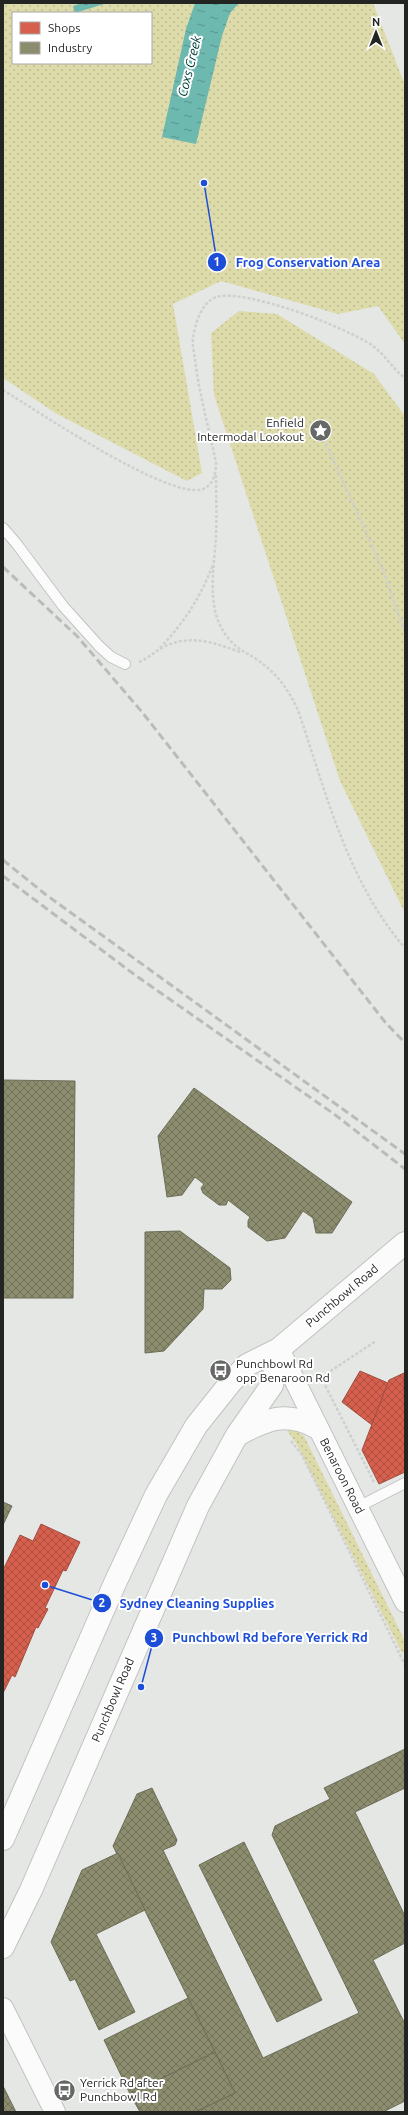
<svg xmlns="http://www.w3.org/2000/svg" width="408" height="2115" viewBox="0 0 408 2115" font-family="Ubuntu,sans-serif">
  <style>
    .grass { fill: url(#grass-dots); fill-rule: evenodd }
    .water { fill: url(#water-ripples) }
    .shops { fill: url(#shops-cross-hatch); stroke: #a04e40 }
    .industry { fill: url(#industry-cross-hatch); stroke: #6c6d58 }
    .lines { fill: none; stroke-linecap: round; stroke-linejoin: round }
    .lane-casing { stroke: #c1c3c1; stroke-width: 12 }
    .street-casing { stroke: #c1c3c1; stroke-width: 22 }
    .primary-casing { stroke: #c1c3c1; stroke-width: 24 }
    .path { stroke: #cecfce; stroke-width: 2.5; stroke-dasharray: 3 2; stroke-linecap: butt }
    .lane { stroke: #fbfbfb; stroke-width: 10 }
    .street { stroke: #fbfbfb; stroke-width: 20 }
    .primary { stroke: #fbfbfb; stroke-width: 22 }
    .rail { stroke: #babcba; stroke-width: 3; stroke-dasharray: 8 4; stroke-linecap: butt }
    .labels { text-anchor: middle; stroke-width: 4; stroke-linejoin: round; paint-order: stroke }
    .poi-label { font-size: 12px; fill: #232523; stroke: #fff; text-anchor: start }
    .street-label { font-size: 12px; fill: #232523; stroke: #fff }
    .water-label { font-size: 13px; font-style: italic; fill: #00413b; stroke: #fff }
    .leader { fill: none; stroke: #1d4ed8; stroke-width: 1.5 }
    .callout-dot { fill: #1d4ed8; stroke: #fff; stroke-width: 1.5 }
    .mark-label { font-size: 12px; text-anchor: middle; font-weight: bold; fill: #fff }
    .callout-label { font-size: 13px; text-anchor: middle; font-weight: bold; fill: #1d4ed8; stroke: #fff; stroke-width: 4; stroke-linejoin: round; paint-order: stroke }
  </style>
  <defs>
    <pattern id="grass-dots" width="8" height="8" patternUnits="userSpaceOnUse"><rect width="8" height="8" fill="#dddbaa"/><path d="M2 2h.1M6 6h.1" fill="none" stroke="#bdbc92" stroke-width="1.8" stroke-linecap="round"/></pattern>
    <pattern id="water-ripples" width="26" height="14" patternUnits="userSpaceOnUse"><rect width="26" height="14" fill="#6db8af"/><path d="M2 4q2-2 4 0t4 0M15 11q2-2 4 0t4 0" fill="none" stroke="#59958e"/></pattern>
    <pattern id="shops-cross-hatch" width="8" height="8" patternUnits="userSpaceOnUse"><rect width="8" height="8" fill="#d6604d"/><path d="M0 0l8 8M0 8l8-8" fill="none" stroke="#ad4f40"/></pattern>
    <pattern id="industry-cross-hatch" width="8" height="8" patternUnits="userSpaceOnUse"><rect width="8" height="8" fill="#8c8c6e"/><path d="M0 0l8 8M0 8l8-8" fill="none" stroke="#72725a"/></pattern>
  </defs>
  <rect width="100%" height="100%" fill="#e5e7e5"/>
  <g class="grass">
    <path d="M3,3H373L405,85V344L378,306L338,314L221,281L173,304L202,473L187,481L57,414L3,378ZM13,13H151V63H13Z"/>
    <polygon points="239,311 277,314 374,374 405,416 405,913 340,781 214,395 211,333"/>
    <polygon points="286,1429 294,1430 304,1436 405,1641 405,1652 402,1653 296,1443"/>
  </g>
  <g class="water">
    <polygon points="82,3 107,3 75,13 73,6"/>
    <polygon points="195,3 239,3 230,13 222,36 196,144 162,137 186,29"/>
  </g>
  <g class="shops">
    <polygon points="360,1371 388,1383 372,1425 342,1402"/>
    <polygon points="404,1373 405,1472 379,1484 362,1450 389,1380"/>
    <polygon points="41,1524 80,1542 66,1571 63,1570 45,1608 48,1609 38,1628 36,1627 15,1677 12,1675 3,1693 3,1570 20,1535 33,1541"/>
  </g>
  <g class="industry">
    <polygon points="3,1080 75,1081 73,1298 3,1298"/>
    <polygon points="194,1088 352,1202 332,1233 316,1233 313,1218 303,1211 285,1238 267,1241 248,1227 248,1221 250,1217 228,1200 226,1205 219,1205 203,1193 201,1188 204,1184 195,1177 182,1195 167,1197 158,1136"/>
    <polygon points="180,1231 230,1268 231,1280 222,1289 204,1289 203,1309 164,1351 145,1353 145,1232"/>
    <polygon points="3,1502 12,1506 3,1525"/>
    <polygon points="405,1749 405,1788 355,1812 405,1916 405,1943 373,1960 405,2024 405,2101 383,2112 195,2112 235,2093 113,1846 137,1794 152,1788 177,1840 175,1845 163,1850 263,2058 359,2013 272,1835 275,1826 330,1799 324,1788"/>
    <polygon points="244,1842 322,2000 277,2022 199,1865"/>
    <polygon points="118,1853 145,1910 96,1934 135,2012 99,2030 75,1979 70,1981 51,1942 82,1870"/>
    <polygon points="188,1998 215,2052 130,2094 104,2040"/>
    <polygon points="215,2052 235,2093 195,2112 140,2112 130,2094"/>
    <polygon points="3,2086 16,2112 3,2112"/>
  </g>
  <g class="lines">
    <defs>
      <g id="lane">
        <polyline points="3,528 16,543 63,606 99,646 111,657 125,664"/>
        <polyline points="358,1507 405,1483"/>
      </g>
      <g id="street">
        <polyline points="279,1349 405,1602"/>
        <polyline points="3,2008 55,2112"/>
      </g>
      <g id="primary">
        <path d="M239,1434C267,1419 286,1411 316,1427"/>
        <polyline points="3,1839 115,1583 156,1495 196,1426 231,1382 247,1365 279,1349 405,1243"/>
        <polyline points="3,1947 31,1890 198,1506 237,1435 272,1385 279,1349"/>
      </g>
    </defs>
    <use href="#lane" class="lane-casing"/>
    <use href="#street" class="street-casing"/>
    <use href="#primary" class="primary-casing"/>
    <g class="path">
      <path d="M3,390C36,410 170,501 203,489C214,485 216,472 216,463C209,428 199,394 195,359C194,352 192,344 193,338C195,324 201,303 216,297C245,288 348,328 373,346C385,355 393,369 405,378"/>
      <polyline points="320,430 382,568 405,632"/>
      <path d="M216,475C216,495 217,516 216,536C214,570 205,612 229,639C239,651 245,651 256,659C276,672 288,689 298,710C326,792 347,881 405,948"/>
      <path d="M160,648C185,621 199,600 213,565"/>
      <path d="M139,662C147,659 153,653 160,649C187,633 213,642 240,652"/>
      <polyline points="291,1441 302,1455 405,1665"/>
      <polyline points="374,1482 325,1385 326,1374 376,1341"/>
    </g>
    <use href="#lane" class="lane"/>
    <use href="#street" class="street"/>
    <use href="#primary" class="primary"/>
    <g class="rail">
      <polyline points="3,567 77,636 142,712 385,1022 405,1043"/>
      <polyline points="3,860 45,894 405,1154"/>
      <polyline points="3,876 135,975 334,1114 405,1169"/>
    </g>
  </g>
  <defs>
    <symbol id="sight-disc" viewBox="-11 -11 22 22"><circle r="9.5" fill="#676967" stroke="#fff"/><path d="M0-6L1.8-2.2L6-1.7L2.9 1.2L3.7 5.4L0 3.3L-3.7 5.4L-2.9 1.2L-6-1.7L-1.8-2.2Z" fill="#fff"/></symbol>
    <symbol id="bus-disc" viewBox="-11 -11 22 22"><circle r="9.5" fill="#676967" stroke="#fff"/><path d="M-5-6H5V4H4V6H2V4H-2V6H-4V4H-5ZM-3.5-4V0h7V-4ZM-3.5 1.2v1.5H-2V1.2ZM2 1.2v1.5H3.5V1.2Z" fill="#fff"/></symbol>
  </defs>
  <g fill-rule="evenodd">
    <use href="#sight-disc" x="308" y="418" width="25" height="25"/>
    <use href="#bus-disc" x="208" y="1358" width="25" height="25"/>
    <use href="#bus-disc" x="52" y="2078" width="25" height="25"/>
  </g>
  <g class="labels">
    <g class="poi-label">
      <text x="304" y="427" text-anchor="end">Enfield<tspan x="304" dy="14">Intermodal Lookout</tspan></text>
      <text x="236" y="1368">Punchbowl Rd<tspan x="236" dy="14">opp Benaroon Rd</tspan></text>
      <text x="80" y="2087">Yerrick Rd after<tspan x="80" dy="14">Punchbowl Rd</tspan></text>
    </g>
    <g class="street-label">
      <text transform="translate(342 1296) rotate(-40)" y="4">Punchbowl Road</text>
      <text transform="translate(342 1476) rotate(63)" y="4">Benaroon Road</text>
      <text transform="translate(113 1700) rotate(-67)" y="4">Punchbowl Road</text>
    </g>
    <g class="water-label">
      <text transform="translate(189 66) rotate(-76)" y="5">Coxs Creek</text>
    </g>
  </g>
  <path class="leader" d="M204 183L217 262M45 1585L102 1603M141 1687L154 1638"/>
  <g class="callout-dot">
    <circle cx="204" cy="183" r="4"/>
    <circle cx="45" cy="1585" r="4"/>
    <circle cx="141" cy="1687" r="4"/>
    <circle cx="217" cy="262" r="10"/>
    <circle cx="102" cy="1603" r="10"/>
    <circle cx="154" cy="1638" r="10"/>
  </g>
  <g class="mark-label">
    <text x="217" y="266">1</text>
    <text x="102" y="1607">2</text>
    <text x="154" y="1642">3</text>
  </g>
  <g class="callout-label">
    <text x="308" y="267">Frog Conservation Area</text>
    <text x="197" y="1608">Sydney Cleaning Supplies</text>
    <text x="270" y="1642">Punchbowl Rd before Yerrick Rd</text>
  </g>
  <rect width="408" height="2115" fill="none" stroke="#232523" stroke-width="8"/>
  <rect x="12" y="12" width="140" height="52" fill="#ffffff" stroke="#a7a8a7"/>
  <rect x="20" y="22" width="20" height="12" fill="#d6604d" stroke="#a7a8a7"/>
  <text x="48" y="32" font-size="12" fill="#232523">Shops</text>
  <rect x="20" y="42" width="20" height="12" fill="#8c8c6e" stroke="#a7a8a7"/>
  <text x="48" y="52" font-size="12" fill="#232523">Industry</text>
  <g transform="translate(376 32)" stroke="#ffffff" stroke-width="3" paint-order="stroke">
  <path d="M0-3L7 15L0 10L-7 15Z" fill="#232523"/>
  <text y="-6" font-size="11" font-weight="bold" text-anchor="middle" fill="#232523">N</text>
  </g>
</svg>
